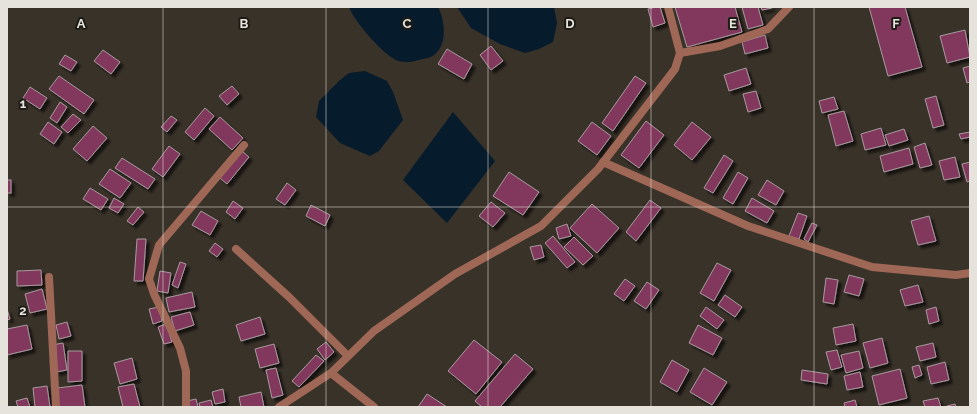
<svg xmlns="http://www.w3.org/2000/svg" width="977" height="414" viewBox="0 0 977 414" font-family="Raleway,sans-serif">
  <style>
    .water { fill: #061b2c }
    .building { fill: #81395c; stroke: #a8999f; filter: url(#shadow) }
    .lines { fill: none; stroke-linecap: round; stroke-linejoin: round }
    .street { stroke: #9e6756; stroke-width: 8 }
    .grid { fill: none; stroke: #e6e2dc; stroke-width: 1; stroke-opacity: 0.55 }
    .grid-label { font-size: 13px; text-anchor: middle; font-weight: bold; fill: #e6e2dc; stroke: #1e1b16; stroke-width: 4; stroke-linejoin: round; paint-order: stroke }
  </style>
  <defs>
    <filter id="shadow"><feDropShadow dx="3.5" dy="3.5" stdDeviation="1" flood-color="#0009"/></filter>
  </defs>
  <rect width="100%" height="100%" fill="#393229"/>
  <g class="water">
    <path d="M349,7H438C445,20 448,45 434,55C430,58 423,59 419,60C412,62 405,63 398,61C383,55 354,21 349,7Z"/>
    <polygon points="457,7 554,7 557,23 553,42 539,49 525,53 500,44 471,28"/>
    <polygon points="365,71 387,81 393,92 403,120 379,151 370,156 340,143 316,117 319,101 340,80 349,73"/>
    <polygon points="453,112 495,161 447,223 403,180"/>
  </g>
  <g class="building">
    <polygon points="656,7 660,7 665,23 653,27 648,9"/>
    <polygon points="675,7 735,7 742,32 687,47"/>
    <polygon points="742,7 758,7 763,25 748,29"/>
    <polygon points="761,7 772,7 772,8 762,10"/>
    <polygon points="869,7 905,7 922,67 888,76"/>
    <polygon points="965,30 970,57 947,63 940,36"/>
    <polygon points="765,35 768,48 745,54 742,42"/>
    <polygon points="491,46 503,61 491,70 480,55"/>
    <polygon points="447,49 472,64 464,79 438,64"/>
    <polygon points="103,50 120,62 111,74 94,61"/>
    <polygon points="65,55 77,62 71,71 59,64"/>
    <polygon points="970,66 970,82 967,83 963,68"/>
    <polygon points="746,68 751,84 729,91 724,75"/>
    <polygon points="59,76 94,100 84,114 49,89"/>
    <polygon points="635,76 646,83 613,131 602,123"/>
    <polygon points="232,86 239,94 227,105 219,96"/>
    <polygon points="30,87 47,98 40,109 23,98"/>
    <polygon points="756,91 761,108 748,112 743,94"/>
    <polygon points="936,96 944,125 933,128 925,99"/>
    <polygon points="834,97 838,109 822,113 819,101"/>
    <polygon points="60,102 67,107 57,123 50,118"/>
    <polygon points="205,108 214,116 194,140 185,132"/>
    <polygon points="844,111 853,141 836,146 828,115"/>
    <polygon points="73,114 81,120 68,133 61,127"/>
    <polygon points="171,116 177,120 167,132 161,127"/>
    <polygon points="220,117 243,138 232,150 209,129"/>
    <polygon points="646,121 664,135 639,168 621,155"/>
    <polygon points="48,122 62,132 54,144 40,134"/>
    <polygon points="592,122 611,136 597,155 578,141"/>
    <polygon points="692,122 711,137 692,160 674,145"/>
    <polygon points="93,126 107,138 87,161 73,149"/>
    <polygon points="881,128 886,145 865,150 861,134"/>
    <polygon points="904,129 908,140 889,146 885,135"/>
    <polygon points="970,132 970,137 961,139 959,134"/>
    <polygon points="925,143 932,165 920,168 914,147"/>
    <polygon points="169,146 180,154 163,177 152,169"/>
    <polygon points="909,148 913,164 884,172 880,156"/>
    <polygon points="242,151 249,157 227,184 220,178"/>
    <polygon points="724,155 733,161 713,193 704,188"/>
    <polygon points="955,157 960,177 944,180 939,161"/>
    <polygon points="122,158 155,179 148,189 115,168"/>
    <polygon points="970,162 970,181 967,182 962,164"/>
    <polygon points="110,169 131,183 120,198 99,184"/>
    <polygon points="509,172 539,192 523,215 493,196"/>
    <polygon points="738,172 748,178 733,204 723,198"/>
    <rect x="7" y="180" width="4" height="13"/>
    <polygon points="767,180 784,191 776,205 758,195"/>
    <polygon points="287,183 296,190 285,205 276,199"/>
    <polygon points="90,188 108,199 101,210 83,199"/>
    <polygon points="114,198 124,204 118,213 109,208"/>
    <polygon points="752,198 774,211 767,223 745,211"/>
    <polygon points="650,200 661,208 636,241 626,232"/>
    <polygon points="233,201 243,208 235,219 226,212"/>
    <polygon points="491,202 505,213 493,227 479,216"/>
    <polygon points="592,204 619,228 597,253 570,228"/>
    <polygon points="311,205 330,215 325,226 306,216"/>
    <polygon points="138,207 144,212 133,225 127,221"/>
    <polygon points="201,211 218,221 210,235 192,225"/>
    <polygon points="798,213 807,216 799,239 789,236"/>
    <polygon points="929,216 936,241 918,245 911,221"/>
    <polygon points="812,223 817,225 808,242 804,239"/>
    <polygon points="567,224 571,236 559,239 556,228"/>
    <polygon points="553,236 575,262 567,268 545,243"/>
    <polygon points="574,237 593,256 583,265 564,247"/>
    <polygon points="137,239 146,239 143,281 134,281"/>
    <polygon points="215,243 223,249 217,257 209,251"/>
    <polygon points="541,245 544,257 534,260 530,247"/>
    <polygon points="180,262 186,264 178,288 172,285"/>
    <polygon points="717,263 731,270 714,301 700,293"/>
    <polygon points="41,270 42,285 17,286 17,271"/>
    <polygon points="160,271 171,273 168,293 157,291"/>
    <polygon points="849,275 864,279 859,296 844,292"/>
    <polygon points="826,278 838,280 834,304 823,302"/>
    <polygon points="625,279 635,286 624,301 614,294"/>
    <polygon points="647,282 659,290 646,309 634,301"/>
    <polygon points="918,285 923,302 905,306 900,290"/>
    <polygon points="42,289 47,309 30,313 25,294"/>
    <polygon points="192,292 195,307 169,312 166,298"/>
    <polygon points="725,295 742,307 735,317 718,305"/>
    <polygon points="159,307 162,321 153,324 149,309"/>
    <polygon points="706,307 724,320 717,329 700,316"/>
    <polygon points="936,307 939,321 929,324 926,310"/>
    <polygon points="7,309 10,319 7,320"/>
    <polygon points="190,312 194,325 175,331 171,317"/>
    <polygon points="260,317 265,334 241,341 236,325"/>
    <polygon points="67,322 71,336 59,339 56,325"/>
    <polygon points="166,324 172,342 164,344 158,327"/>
    <polygon points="853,324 856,341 836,345 833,328"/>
    <polygon points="27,325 32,349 7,355 7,329"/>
    <polygon points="698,325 722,338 713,355 689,343"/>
    <polygon points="882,338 888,363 870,368 863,343"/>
    <polygon points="474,340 502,362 476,394 448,371"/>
    <polygon points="326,342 334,352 325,360 317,349"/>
    <polygon points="63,343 67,370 56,372 52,345"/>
    <polygon points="933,343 936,357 920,361 916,347"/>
    <polygon points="274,344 279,363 260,368 255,349"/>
    <polygon points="837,350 842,367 831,370 826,352"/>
    <polygon points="68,351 82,351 82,381 68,382"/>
    <polygon points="859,351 863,368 846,373 841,355"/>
    <polygon points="515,354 533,369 500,407 482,407 475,401"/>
    <polygon points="316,355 324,361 299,387 292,381"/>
    <polygon points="132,358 137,379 120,384 114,363"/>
    <polygon points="672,360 689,370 677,392 660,382"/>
    <polygon points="945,362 949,380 931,384 927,367"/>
    <polygon points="919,365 922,375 915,378 912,367"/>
    <polygon points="276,368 283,395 272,398 266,370"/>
    <polygon points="704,368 727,382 712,405 690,392"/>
    <polygon points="900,369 907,398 879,405 872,376"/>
    <polygon points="802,370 828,374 827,384 801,380"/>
    <polygon points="860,372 863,387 847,390 844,376"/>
    <polygon points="134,384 140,407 123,407 118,387"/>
    <polygon points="82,385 85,407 59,407 57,388"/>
    <polygon points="47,386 50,407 35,407 33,388"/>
    <polygon points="223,389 225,402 215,404 212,392"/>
    <polygon points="261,392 264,407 241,407 239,397"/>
    <polygon points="427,394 447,407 418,407"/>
    <polygon points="27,398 30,407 18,407 16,401"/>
    <polygon points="938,398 941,407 925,407 923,401"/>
    <polygon points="196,399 198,407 188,407 187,401"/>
    <polygon points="211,400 213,407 200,407 199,403"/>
    <polygon points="855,400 857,407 845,407 844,403"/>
    <polygon points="955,404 956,407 947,407 947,406"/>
  </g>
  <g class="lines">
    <g class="street">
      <polyline points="680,53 720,46 768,29 789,7"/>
      <polyline points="603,162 748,226 872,267 956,275 970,273"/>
      <polyline points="236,249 289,297 348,356"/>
      <polyline points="49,277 56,407"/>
      <polyline points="331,373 374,407"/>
      <polyline points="186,407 186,371 180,348 154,294 149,279 159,245 244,145"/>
      <polyline points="279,407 331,373 374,331 455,274 541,226 598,169 675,69 680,53 668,7"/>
    </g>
  </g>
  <path class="grid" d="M163,7V407M326,7V407M488,7V407M651,7V407M814,7V407M7,207H970"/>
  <g class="grid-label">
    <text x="81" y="28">A</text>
    <text x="244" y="28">B</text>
    <text x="407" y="28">C</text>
    <text x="570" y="28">D</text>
    <text x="733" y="28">E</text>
    <text x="896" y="28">F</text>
    <text x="23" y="108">1</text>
    <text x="23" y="315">2</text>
  </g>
  <rect width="977" height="414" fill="none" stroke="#e6e2dc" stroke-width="16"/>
</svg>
